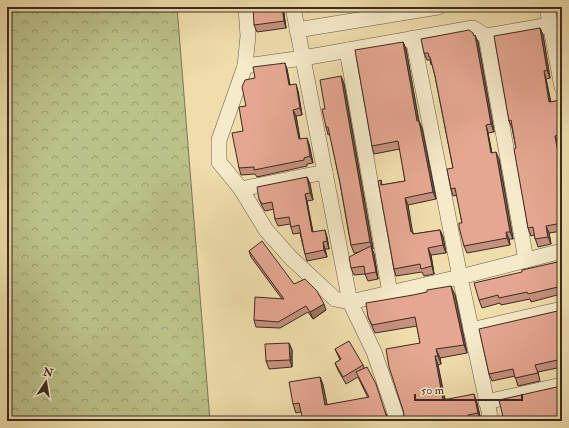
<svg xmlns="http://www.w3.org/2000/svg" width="569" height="428" viewBox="0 0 569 428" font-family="'IM FELL Double Pica',serif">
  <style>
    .forest { fill: url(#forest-crowns); stroke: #7b7656 }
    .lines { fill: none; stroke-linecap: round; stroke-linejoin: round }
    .minor-casing { stroke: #685845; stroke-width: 16 }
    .minor { stroke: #f5eac9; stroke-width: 15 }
    .wall { fill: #c5907d; stroke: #3b2c23 }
    .shaded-wall { fill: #a07566; stroke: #3b2c23 }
    .building { fill: #e5a791; stroke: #3b2c23 }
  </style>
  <defs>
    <pattern id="forest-crowns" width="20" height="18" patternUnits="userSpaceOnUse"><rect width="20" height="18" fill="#bbc188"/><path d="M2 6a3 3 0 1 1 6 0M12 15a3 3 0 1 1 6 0" fill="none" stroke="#999d6f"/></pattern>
  </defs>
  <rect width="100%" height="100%" fill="#efdeac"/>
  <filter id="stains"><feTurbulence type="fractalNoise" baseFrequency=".005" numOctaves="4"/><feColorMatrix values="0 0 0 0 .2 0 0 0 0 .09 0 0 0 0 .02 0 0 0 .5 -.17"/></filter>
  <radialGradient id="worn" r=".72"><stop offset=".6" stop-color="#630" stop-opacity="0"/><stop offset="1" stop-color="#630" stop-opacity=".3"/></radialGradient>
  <polygon class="forest" points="7,7 177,7 210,421 7,421"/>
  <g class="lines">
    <defs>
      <g id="minor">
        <polyline points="246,7 248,36 245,66 219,140 219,162 241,189 266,230 291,258 335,299 350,302 460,277 562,251"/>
        <polyline points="293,7 350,302 374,352 398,421"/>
        <polyline points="547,7 562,87"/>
        <polyline points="297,30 438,7"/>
        <polyline points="486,36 526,260"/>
        <polyline points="413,38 460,277 491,421"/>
        <polyline points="347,50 390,293"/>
        <polyline points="245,66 303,58 473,28 486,36 550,25"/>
        <polyline points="241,189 325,172"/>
        <polyline points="471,330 562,309"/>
        <polyline points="486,402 562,385"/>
      </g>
    </defs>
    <use href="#minor" class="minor-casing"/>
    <use href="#minor" class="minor"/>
  </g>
  <g class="wall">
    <polygon points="283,7 286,28 257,32 254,25"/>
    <polygon points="305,7 337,7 307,12"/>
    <polygon points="540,28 543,35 550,78 546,79 551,102 562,100 562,142 558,143 561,158 562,158 562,231 549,233 551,244 538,247 534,235 531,236 528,228 516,148 512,128 509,121"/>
    <polygon points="474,35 478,42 494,132 488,133 492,153 499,159 513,239 509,239 510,245 467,253 464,246 462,223 457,195 453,196 451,189 453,168 435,76 432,64 431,65 430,60 427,60 424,53"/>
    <polygon points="403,42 406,49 419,121 422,128 436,199 408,205 412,232 414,234 440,230 443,237 446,253 431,255 434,274 424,276 422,272 396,276 394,269 381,180 382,185 405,181 400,149 374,154 372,146"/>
    <polygon points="287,69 290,85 298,91 302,115 296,116 300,139 309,144 313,163 307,164 307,166 257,177 255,174 241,175 239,168 243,131 246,106 255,78"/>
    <polygon points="341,76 344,84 373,249 372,250 374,254 378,279 368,281 365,274 354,275 351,268 360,252 354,253 351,245 340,183 330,134 328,135 326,127 325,109"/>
    <polygon points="307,177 310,184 313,200 307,201 313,232 327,237 329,249 325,249 327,257 307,261 305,254 300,233 293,234 290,224 278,226 275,219 274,209 265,211 262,206 259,199"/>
    <polygon points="249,251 294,284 326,310 313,319 308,312 280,328 256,327 254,320 282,299 251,257"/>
    <polygon points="562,261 562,298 561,294 531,302 530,299 501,305 500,303 482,308 479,300 522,272"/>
    <polygon points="455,295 467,353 440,358 441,364 438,365 445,399 477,403 481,421 396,421 402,418 404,415 420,343 417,326 375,333 368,317"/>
    <polygon points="562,310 562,367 538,372 540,381 518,386 515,376 492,381 489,374"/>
    <polygon points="289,343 292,350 292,367 269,369 266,361"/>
    <polygon points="335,349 363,365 387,416 301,412 296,413 293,404 320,377 323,385 327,405 368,398 358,377 346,384 338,370 335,363 340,360"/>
  </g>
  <g class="shaded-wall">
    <polygon points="282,7 283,7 286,28 284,21"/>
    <polygon points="540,28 543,35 550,78 547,70"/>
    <polygon points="475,35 478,42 494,132 491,124"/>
    <polygon points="403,42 406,49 420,129 417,121"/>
    <polygon points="285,63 287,69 291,92 289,85"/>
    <polygon points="544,71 546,79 552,110 549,102"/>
    <polygon points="341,76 344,84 373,249 370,242"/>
    <polygon points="296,84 298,91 302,115 300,108"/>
    <polygon points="293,110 296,116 301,146 299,139"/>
    <polygon points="419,121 422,128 436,199 433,192"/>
    <polygon points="486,125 488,133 493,160 491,153"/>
    <polygon points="555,136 558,143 562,166 559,158"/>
    <polygon points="307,138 309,144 313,163 310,156"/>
    <polygon points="496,152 499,159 513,239 510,232"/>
    <polygon points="307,177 310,184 313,200 310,193"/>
    <polygon points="305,194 307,201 314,239 312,232"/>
    <polygon points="405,198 408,205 414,240 411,232"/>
    <polygon points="546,226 549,233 551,244 548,237"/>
    <polygon points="325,230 327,237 329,249 327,241"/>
    <polygon points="440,230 443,237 446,253 443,245"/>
    <polygon points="506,232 509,239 510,245 507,238"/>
    <polygon points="323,242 325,249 327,257 324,250"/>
    <polygon points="371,246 374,254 378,279 376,272"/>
    <polygon points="428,248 431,255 434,274 432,266"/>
    <polygon points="451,286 455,295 467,353 464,345"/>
    <polygon points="324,304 326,310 313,319 310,312"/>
    <polygon points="289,343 292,350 292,367 290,360"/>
    <polygon points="436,349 440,358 441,364 438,356"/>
    <polygon points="435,356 438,365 446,408 443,400"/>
    <polygon points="320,377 323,385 329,414 325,405"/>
    <polygon points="474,394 477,403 481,421 478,413"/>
  </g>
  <g class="building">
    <polygon points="253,7 282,7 284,21 254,25"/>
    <polygon points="540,28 547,70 544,71 549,102 562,100 562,134 555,136 559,158 562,158 562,223 546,226 548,237 535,239 533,227 528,228 514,149 516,148 511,120 509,121 494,36"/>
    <polygon points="469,30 473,33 474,36 475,35 491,124 486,125 491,153 496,152 510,232 506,232 507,238 464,246 459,227 459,223 462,223 455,188 451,189 447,169 453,168 435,76 430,57 429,57 428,53 424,53 421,39"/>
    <polygon points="403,42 417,121 419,121 433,192 405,198 411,232 413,232 413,234 440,230 443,245 428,248 432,266 421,269 420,264 394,269 378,181 381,180 381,185 405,181 398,141 372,146 355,50"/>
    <polygon points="285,63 289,85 296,84 300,108 293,110 299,139 307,138 310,156 304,158 304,160 254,170 254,167 239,168 232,133 243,131 239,107 246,106 242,87 245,80 255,78 253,67"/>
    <polygon points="341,76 370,242 351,245 340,183 328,127 326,127 322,109 325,109 320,80"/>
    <polygon points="307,177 310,193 305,194 312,232 325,230 327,241 323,242 324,250 305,254 299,225 291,227 289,217 275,219 272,202 262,204 259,199 257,187"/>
    <polygon points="262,241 294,284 305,279 317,291 324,304 310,312 306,306 278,322 254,320 255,297 284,299 249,251"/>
    <polygon points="371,246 376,272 365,274 364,266 351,268 349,257"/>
    <polygon points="562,261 562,294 560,293 558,287 528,294 527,292 499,298 498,295 479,300 474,283 522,272 522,270"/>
    <polygon points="451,286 464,345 436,349 438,356 435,356 443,400 474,394 478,413 468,415 469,421 396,421 402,418 404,415 403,410 389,367 386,349 420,343 415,317 372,325 368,317 366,303 413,295 427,292 427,290"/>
    <polygon points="562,310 562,359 535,365 538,373 515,378 513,369 489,374 479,329"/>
    <polygon points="349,341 363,365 343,377 335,363 341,359 335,349"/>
    <polygon points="289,343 290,360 266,361 265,344"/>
    <polygon points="367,367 376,384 386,415 389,419 394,421 303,421 299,403 293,404 289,382 320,377 325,405 369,397 356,372"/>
    <polygon points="561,386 562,386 562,421 504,421 499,400"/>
  </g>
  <rect width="569" height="428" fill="none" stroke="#efdeac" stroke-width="24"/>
  <rect x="8" y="8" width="553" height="412" fill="none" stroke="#3b2c23" stroke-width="2"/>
  <rect x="12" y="12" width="545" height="404" fill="none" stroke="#3b2c23"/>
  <g transform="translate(46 382) rotate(12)" stroke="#f5eac9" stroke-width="3" paint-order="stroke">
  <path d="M0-3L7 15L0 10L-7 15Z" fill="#3b2c23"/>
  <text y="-6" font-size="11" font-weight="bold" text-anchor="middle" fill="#3b2c23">N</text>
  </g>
  <path d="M415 394v6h107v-6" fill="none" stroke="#3b2c23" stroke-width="2"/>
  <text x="421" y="394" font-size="12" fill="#3b2c23" stroke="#f5eac9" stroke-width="3" paint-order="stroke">50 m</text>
  <rect width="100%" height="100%" filter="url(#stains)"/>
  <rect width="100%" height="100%" fill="url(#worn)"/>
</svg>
